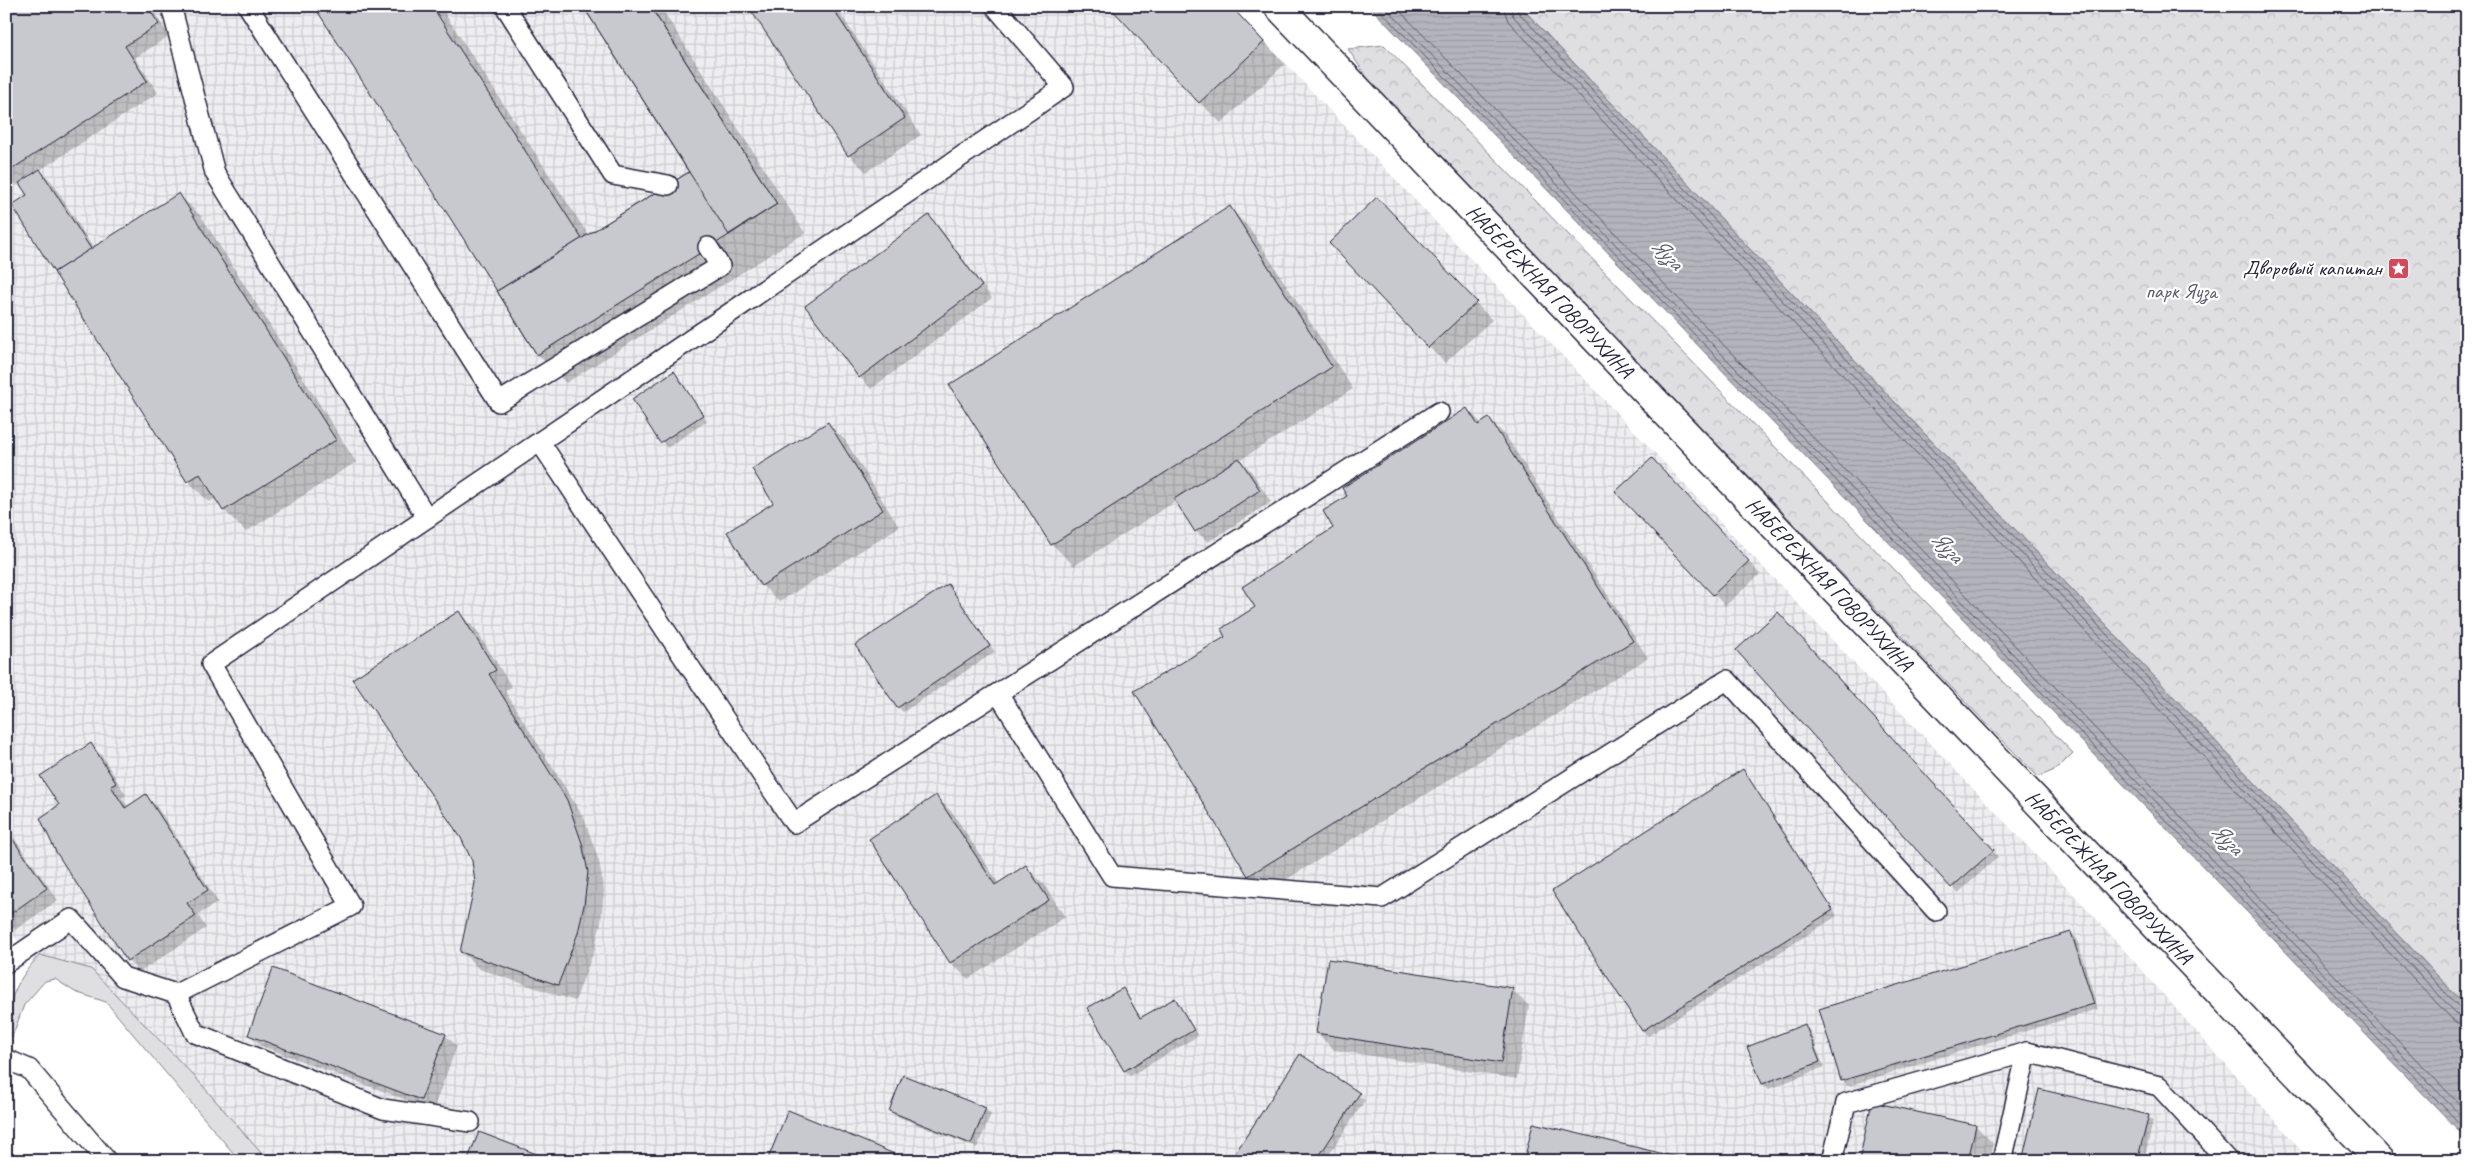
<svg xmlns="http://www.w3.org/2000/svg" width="2473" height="1167" viewBox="0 0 2473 1167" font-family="Caveat,sans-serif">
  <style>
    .industrial { fill: url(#industrial-grid) }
    .green { fill: #dfdfe2; stroke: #80808e }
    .forest { fill: url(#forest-crowns); stroke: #80808e }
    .water { fill: url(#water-rules); stroke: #7a7a88 }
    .shadow { fill: #0003 }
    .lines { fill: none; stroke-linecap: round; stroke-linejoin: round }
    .shore { stroke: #5c5c6f; stroke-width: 1 }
    .building { fill: #c8c8cf; stroke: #22223b }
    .service-casing { stroke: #22223b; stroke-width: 22 }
    .minor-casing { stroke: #22223b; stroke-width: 31 }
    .service { stroke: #fff; stroke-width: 19 }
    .minor { stroke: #fff; stroke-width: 28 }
    .labels { text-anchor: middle; stroke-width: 4.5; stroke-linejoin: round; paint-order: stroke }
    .poi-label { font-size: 21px; fill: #22223b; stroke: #fff; text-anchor: end }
    .street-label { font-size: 21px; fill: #22223b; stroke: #fff }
    .park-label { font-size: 21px; fill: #5b5b6d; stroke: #fff }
    .water-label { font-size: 22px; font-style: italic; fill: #5c5c6f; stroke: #fff }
  </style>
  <defs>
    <pattern id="industrial-grid" width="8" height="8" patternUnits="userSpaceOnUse" patternTransform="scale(1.25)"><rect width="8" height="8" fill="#eeeef1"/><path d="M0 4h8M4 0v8" fill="none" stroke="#ccccd0"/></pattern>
    <pattern id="forest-crowns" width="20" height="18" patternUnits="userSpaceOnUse" patternTransform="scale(1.25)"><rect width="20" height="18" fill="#dfdfe2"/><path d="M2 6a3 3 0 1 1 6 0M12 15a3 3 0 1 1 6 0" fill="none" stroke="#bfbfc3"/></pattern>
    <pattern id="water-rules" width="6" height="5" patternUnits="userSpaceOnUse" patternTransform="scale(1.25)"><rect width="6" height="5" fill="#b4b4bc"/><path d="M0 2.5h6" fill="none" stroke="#9a9aa2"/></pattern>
  </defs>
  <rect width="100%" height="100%" fill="#fff"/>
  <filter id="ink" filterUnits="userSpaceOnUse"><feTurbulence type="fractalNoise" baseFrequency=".02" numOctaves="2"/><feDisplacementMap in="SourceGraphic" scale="10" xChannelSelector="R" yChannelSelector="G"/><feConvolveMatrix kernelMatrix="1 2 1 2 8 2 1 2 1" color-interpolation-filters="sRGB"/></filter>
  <g filter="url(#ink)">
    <polygon class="industrial" points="6,6 1231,6 2092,914 2311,1161 240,1161 106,1002 75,992 55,979 45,981 6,924"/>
    <path class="green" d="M40,955L91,969L195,1077L268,1161H240L106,1002L75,992L55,979L45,981L24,1005L12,1037L6,1035C6,1003 18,977 40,955Z"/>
    <g class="forest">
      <polygon points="1520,6 2467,6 2467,1007"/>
      <polygon points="1384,45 2073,753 2057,769 2038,777 1374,88 1348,49"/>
    </g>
    <polygon class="water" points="1369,6 1520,6 2467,1007 2467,1139"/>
    <g class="shadow">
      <polygon points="6,6 150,6 169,36 135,58 158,93 40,170 52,182 93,248 179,195 201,216 356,462 246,532 224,510 217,498 209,502 188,481 29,196 20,183 17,185 6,174"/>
      <polygon points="315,6 440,6 589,236 691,172 585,6 660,6 805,233 566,383 538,355"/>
      <polygon points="750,6 835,6 921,135 866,172 849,155"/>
      <polygon points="1231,6 1285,64 1221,123 1199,102"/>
      <polygon points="1230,208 1251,230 1353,389 1240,460 1251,471 1271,502 1208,542 1196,531 1176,501 1074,566 1052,544 951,385"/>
      <polygon points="1394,216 1492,320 1445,363 1429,347"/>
      <polygon points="929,217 940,228 992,298 871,389 860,377"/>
      <polygon points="674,373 707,421 667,448 633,399"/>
      <polygon points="1467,409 1482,424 1489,419 1506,436 1648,658 1266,892 1249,875 1227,638 1335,528 1348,496"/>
      <polygon points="828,424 845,440 899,527 779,602 762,585 775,503"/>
      <polygon points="1663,471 1760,574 1725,606 1714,594"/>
      <polygon points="948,586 995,652 903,712 898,707"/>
      <polygon points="459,613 476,630 512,687 505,691 584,818 599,861 604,890 601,923 594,951 575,1001 479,969 462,952 476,883"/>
      <polygon points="1784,619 1998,857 1958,893 1738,651"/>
      <polygon points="6,625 13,636 6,641"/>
      <polygon points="90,745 102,756 126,795 122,798 128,808 146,796 157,807 218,902 198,915 206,928 140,972 128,960 61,806"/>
      <polygon points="1743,771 1837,916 1648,1036 1643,1030"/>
      <polygon points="936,797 953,813 999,884 1026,867 1043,883 1065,917 968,979 951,963 871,839"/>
      <polygon points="6,827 58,900 15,930 12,926 6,931"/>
      <polygon points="2071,933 2077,939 2098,1009 1848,1086 1842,1080"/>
      <polygon points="1122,989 1142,1019 1175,1000 1198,1036 1130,1076 1125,1070"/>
      <polygon points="1512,990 1529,1006 1517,1079 1334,1050 1317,1033"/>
      <polygon points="1805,1026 1810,1031 1824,1067 1769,1089 1763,1084"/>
      <polygon points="249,1034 445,1035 457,1046 433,1110 261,1046"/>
      <polygon points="1300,1056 1365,1100 1325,1161 1232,1161"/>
      <polygon points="985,1109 991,1114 977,1148 896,1116 890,1111"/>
      <polygon points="2148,1116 2153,1121 2144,1161 2023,1161"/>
      <polygon points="1976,1126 1993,1143 1989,1161 1860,1161"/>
    </g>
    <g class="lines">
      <g class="shore">
        <polyline points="1376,6 2467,1131"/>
        <polyline points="1384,6 2467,1122"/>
        <polyline points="1395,6 2467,1112"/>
        <polyline points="1503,6 1508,21 2451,1018 2458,1023 2467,1024"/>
        <polyline points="1510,6 1513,16 2456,1013 2467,1017"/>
        <polyline points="1516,6 1518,12 2461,1009 2467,1010"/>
      </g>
    </g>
    <g class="building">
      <polygon points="6,6 147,6 159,24 125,46 147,81 6,173"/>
      <polygon points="314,6 432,6 582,239 497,291"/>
      <polygon points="583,6 650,6 777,204 729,235"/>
      <polygon points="583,6 650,6 777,204 537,355 497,291 689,172"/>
      <polygon points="748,6 831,6 905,118 848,156"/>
      <polygon points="1109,6 1231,6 1264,42 1199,103"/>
      <polygon points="40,169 91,249 54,272 12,205 27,195 19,183"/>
      <polygon points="689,172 729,235 537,355 497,291"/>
      <polygon points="179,193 336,440 223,511 200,474 187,482 54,272"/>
      <polygon points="1377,197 1477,302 1428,348 1329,243"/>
      <polygon points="1230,206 1332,367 1051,545 949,385"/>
      <polygon points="929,215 982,286 859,378 805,306"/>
      <polygon points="674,371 703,415 660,443 632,399"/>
      <polygon points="1467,408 1478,425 1489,418 1633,641 1248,876 1134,691 1225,637 1221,629 1255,607 1242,587 1333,528 1323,511 1347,496 1342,488"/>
      <polygon points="828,422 883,510 761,586 727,532 773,503 752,469"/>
      <polygon points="1239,458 1260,490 1195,532 1174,499"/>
      <polygon points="1652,458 1749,561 1713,595 1615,492"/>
      <polygon points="948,584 990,646 897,708 855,645"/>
      <polygon points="459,611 496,670 489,674 567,800 582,843 588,872 584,905 578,933 558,985 460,952 475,883 472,861 461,838 352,679"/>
      <polygon points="1778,612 1994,850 1951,888 1736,650"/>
      <polygon points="91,743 116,783 111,786 125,808 146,794 208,890 187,903 196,916 127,961 56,852 40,818 59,805 40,776"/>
      <polygon points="1743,769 1833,910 1642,1031 1552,891"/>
      <polygon points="936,795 995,885 1026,865 1049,900 950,963 869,839"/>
      <polygon points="6,830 47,888 6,917"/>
      <polygon points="2071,932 2094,1004 1841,1081 1819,1009"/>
      <polygon points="1328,959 1513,988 1501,1063 1316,1033"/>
      <polygon points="273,968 446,1034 421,1100 248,1035"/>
      <polygon points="1123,988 1140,1018 1175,998 1194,1030 1124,1071 1087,1008"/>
      <polygon points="1805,1024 1820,1062 1762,1084 1747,1047"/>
      <polygon points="1300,1054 1360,1093 1316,1161 1230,1161"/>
      <polygon points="903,1075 986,1108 971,1144 889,1111"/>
      <polygon points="2039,1089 2149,1115 2137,1161 2022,1161"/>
      <polygon points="1872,1102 1976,1125 1968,1161 1859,1161"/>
      <polygon points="788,1110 835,1129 911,1161 767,1161"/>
      <polygon points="1533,1123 1694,1161 1524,1161"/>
      <polygon points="479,1132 555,1161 467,1161"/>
    </g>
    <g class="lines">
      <defs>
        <g id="service">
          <polyline points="171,6 215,173 427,518"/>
          <polyline points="248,6 499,402 720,266 708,247"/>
          <polyline points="505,6 613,175 668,185"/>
          <polyline points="540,442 794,823 1439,412"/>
          <polyline points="998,693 1112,876 1382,898 1727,680 1936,911"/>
          <polyline points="6,963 71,919 123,977 176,994 351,906 211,664 1064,87 995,6"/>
          <polyline points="176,994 195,1033 383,1109 470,1122"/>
          <polyline points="6,1059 29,1069 107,1161"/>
          <polyline points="1832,1161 1846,1103 2027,1052"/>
          <polyline points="2002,1161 2027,1052 2159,1086 2228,1161"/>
        </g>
        <g id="minor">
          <path id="s1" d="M1278,6L2380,1161"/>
        </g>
      </defs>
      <use href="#service" class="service-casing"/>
      <use href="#minor" class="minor-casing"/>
      <use href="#service" class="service"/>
      <use href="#minor" class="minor"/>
    </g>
  </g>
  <defs>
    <symbol id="sight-square" viewBox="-11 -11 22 22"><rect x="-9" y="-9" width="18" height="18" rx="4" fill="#d1495b" stroke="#fff"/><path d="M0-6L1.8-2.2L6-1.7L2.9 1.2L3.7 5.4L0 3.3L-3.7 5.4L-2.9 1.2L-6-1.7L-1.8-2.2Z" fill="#fff"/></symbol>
  </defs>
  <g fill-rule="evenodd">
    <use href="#sight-square" x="2386" y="256" width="25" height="25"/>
  </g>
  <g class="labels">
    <g class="poi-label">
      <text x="2382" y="275">Дворовый капитан</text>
    </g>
    <g class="street-label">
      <text dy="7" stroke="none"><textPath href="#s1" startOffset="394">НАБЕРЕЖНАЯ ГОВОРУХИНА</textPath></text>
      <text dy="7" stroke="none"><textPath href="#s1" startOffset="799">НАБЕРЕЖНАЯ ГОВОРУХИНА</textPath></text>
      <text dy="7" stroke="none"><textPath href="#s1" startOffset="1204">НАБЕРЕЖНАЯ ГОВОРУХИНА</textPath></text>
    </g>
    <g class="park-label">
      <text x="2181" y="298">парк Яуза</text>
    </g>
    <g class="water-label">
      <text transform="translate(1668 253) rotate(46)" y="8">Яуза</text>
      <text transform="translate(1948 546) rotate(46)" y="8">Яуза</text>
      <text transform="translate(2228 838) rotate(46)" y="8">Яуза</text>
    </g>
  </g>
  <rect width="2473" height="1167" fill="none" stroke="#fff" stroke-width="25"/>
  <rect x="12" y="12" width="2448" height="1142" fill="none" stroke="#22223b" stroke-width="2" filter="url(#ink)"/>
</svg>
